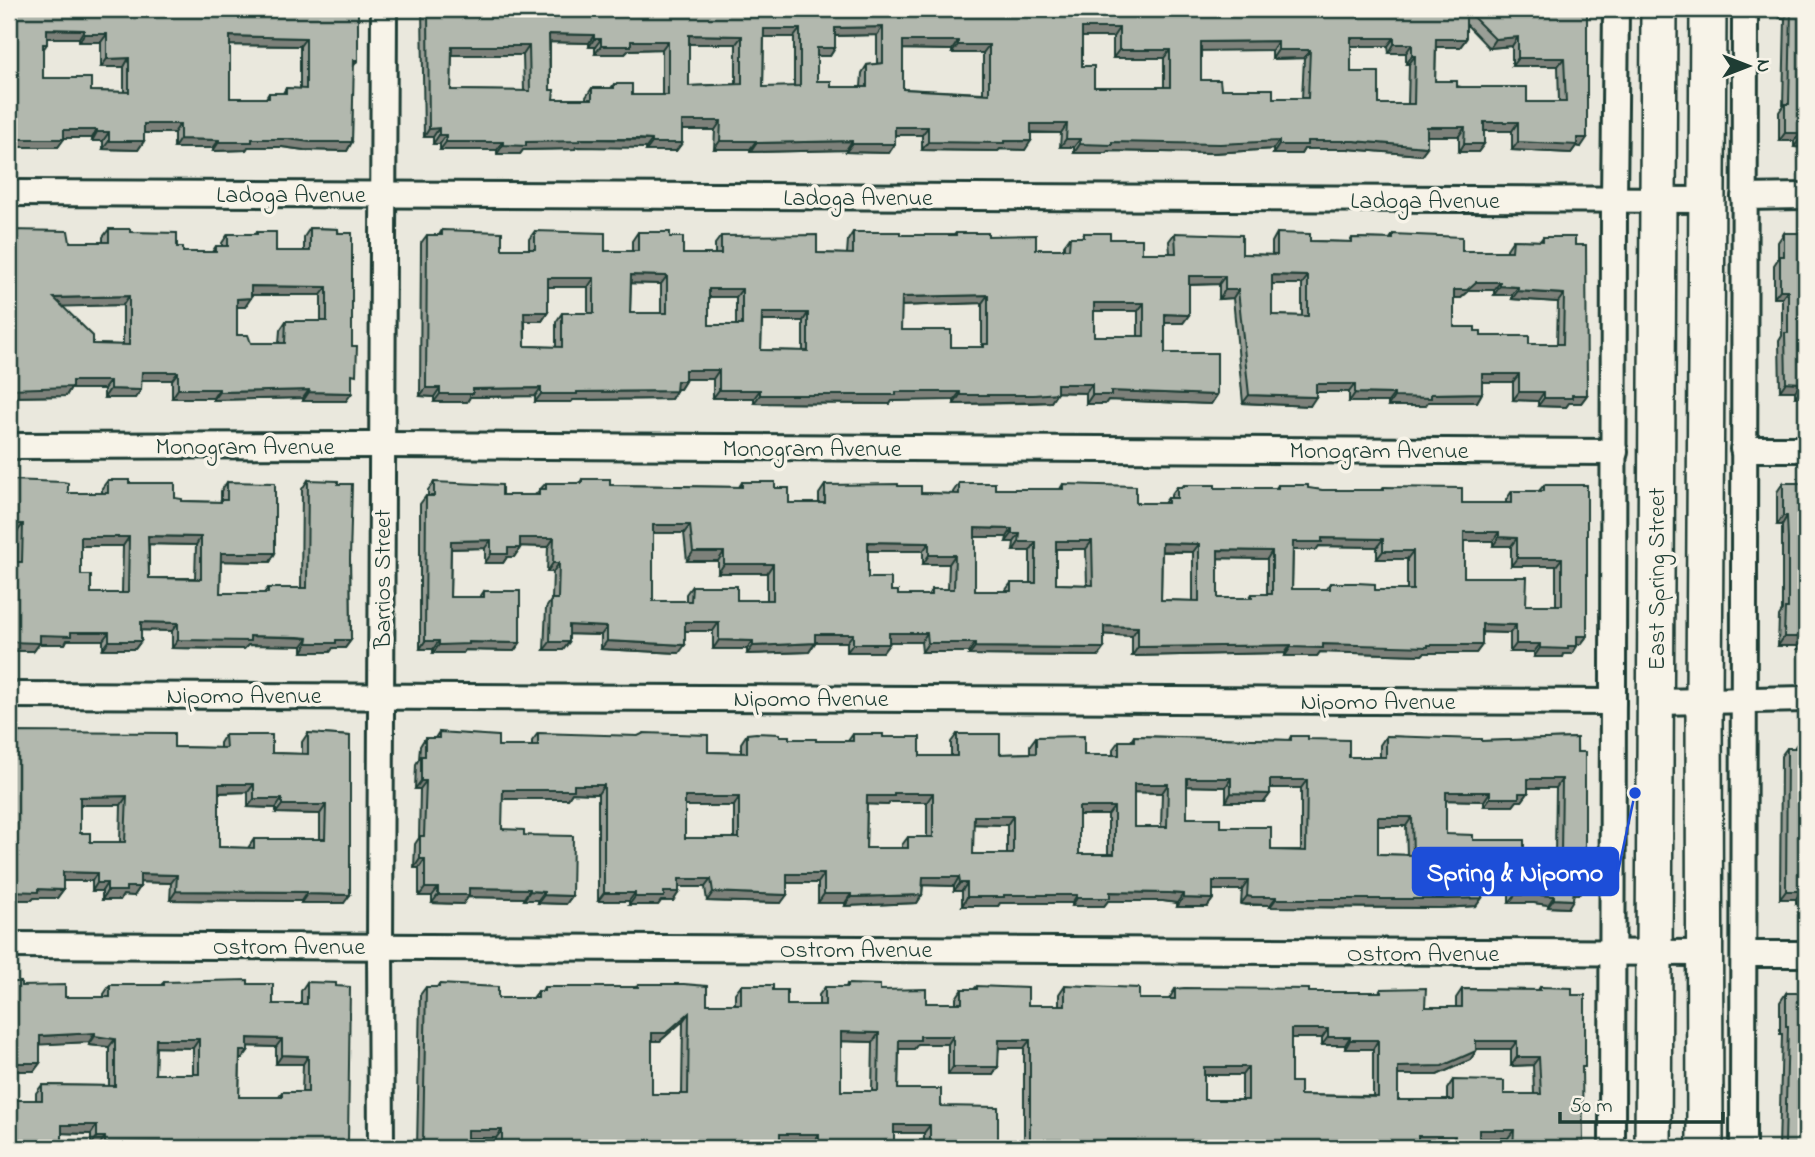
<svg xmlns="http://www.w3.org/2000/svg" width="1815" height="1157" viewBox="0 0 1815 1157" font-family="'Indie Flower',sans-serif">
  <style>
    .lines { fill: none; stroke-linecap: round; stroke-linejoin: round }
    .street-casing { stroke: #1f3d34; stroke-width: 30 }
    .secondary-casing { stroke: #1f3d34; stroke-width: 40 }
    .street { stroke: #f7f3e8; stroke-width: 24 }
    .secondary { stroke: #f7f3e8; stroke-width: 35 }
    .wall { fill: #999e96; stroke: #1f3d34; stroke-width: 2; fill-rule: evenodd }
    .shaded-wall { fill: #7d817a; stroke: #1f3d34; stroke-width: 2 }
    .building { fill: #b2b8ae; stroke: #1f3d34; stroke-width: 2; fill-rule: evenodd }
    .labels { text-anchor: middle; stroke-width: 7; stroke-linejoin: round; paint-order: stroke }
    .street-label { font-size: 24px; fill: #1f3d34; stroke: #f7f3e8 }
    .leader { fill: none; stroke: #1d4ed8; stroke-width: 2.5 }
    .callout-dot { fill: #1d4ed8; stroke: #f7f3e8; stroke-width: 2.5 }
    .callout { fill: #1d4ed8; stroke: #1d4ed8; stroke-width: 2.5 }
    .callout-label { font-size: 26px; text-anchor: middle; font-weight: bold; fill: #fff }
  </style>
  <rect width="100%" height="100%" fill="#eae8dd"/>
  <filter id="ink" filterUnits="userSpaceOnUse"><feTurbulence type="fractalNoise" baseFrequency=".0143" numOctaves="2"/><feDisplacementMap in="SourceGraphic" scale="14" xChannelSelector="R" yChannelSelector="G"/><feConvolveMatrix kernelMatrix="1 2 1 2 8 2 1 2 1" color-interpolation-filters="sRGB"/></filter>
  <g filter="url(#ink)">
    <g class="lines">
      <defs>
        <g id="street">
          <polyline points="9,193 1707,200"/>
          <polyline points="1744,197 1806,196"/>
          <polyline points="9,446 383,445 1615,452"/>
          <polyline points="1743,449 1806,449"/>
          <polyline points="9,695 1613,702"/>
          <polyline points="1657,702 1806,699"/>
          <polyline points="9,945 1703,953"/>
          <polyline points="1744,954 1806,954"/>
          <polyline points="381,1148 380,947 384,9"/>
          <polyline points="1612,1148 1614,201 1616,9"/>
          <polyline points="1743,1148 1745,9"/>
        </g>
        <g id="secondary">
          <polyline points="1653,1148 1659,9"/>
          <polyline points="1705,1148 1704,701 1708,9"/>
        </g>
      </defs>
      <use href="#street" class="street-casing"/>
      <use href="#secondary" class="secondary-casing"/>
      <use href="#street" class="street"/>
      <use href="#secondary" class="secondary"/>
    </g>
    <g class="wall">
      <path d="M9,9H358V60L353,67L352,142L347,151L304,150L282,147H248L246,150L213,151V148H174V133H144V141L138,150L103,149V141H92V138H64L58,147H9ZM47,38H79V42H101V67H124V92L91,91L43,78V50L47,44ZM230,45L300,46V89L286,88L283,93H269L266,98H230Z"/>
      <path d="M422,9H1587L1581,147L1576,146L1571,153L1512,150V131H1484V144L1478,152H1459V136H1427V147L1421,155L1348,149H1304L1301,154H1273V149L1214,153L1108,151L1106,153H1074V147H1060L1061,133H1031L1025,150L1000,149L998,151L922,150V135H895L889,153L846,152V150L750,152V149H714L715,130H682V143L676,151H646V148L632,147H576L575,149L523,150L520,154H497V150H440V144H433V137H424ZM1466,24L1489,48L1512,46V66H1558L1559,102H1527L1435,81L1436,47H1460L1466,39ZM877,35V64L867,65L862,73L861,87H831L817,81V56H830L835,48V36ZM764,37H794V87H763ZM1082,37H1113V58H1164V87H1094L1082,66ZM550,42L589,43V47H595V54H625L629,50L662,49V95H632L614,84L611,88H592L586,97V99H553L550,90ZM689,44H736V84L689,86ZM1351,46H1388L1389,53H1406V64H1409L1408,104H1379L1351,72ZM903,49L952,50V53H983V93L903,89ZM1201,50H1272V59L1304,58L1302,98H1273L1221,89L1201,80ZM452,55H523L524,91L451,90Z"/>
      <polygon points="1780,9 1806,9 1806,148 1794,147 1794,141 1779,141 1779,112 1783,106 1785,18 1780,18"/>
      <path d="M310,228L338,229L352,381L346,401H303V398L213,400V398H172V380H141L135,398H104V389H70L66,396L9,397V230L70,242H103V237L109,229L130,232L177,247L183,252H212L216,246H222V243L228,234H256L257,232L276,251H304V237ZM251,295H321V321H286L280,330L279,343H251L237,335V307H245ZM123,305V345L93,344L62,306Z"/>
      <path d="M442,230L502,249H529V239L535,231L605,251H632V241L638,232L670,237L683,254H715V244L721,236L817,253L847,254L848,240L853,232L900,235H954L956,233L988,236L1036,249H1064V245L1070,237H1082L1084,233L1110,239L1142,253H1170L1169,241L1175,233L1242,254L1272,255V242L1277,233L1310,241L1350,242L1352,238L1390,239L1393,234L1462,251H1507V249L1513,240L1540,241L1543,237L1575,245L1587,395L1581,403H1569L1566,407L1538,406V401L1513,400V382H1482V393L1477,402H1428L1425,406H1388V402H1349V392H1316L1310,406L1243,403L1233,298L1219,299V284L1189,285V315L1183,323H1165V353L1217,395L1211,404L1108,400L1105,404H1086V393L1057,392L1051,402L1028,403L954,404V400H917L892,401L890,404L754,403V398H713V379H685V381L680,389H677L671,399L573,400L571,402H535V396L470,397L467,402H434V397L420,396L421,243L427,235H439ZM631,283L661,284V313H630ZM1272,284H1302V316L1272,315ZM548,287H588V313H562L556,322V347L525,346V321H542L548,312ZM1470,290H1494V295H1512V299L1558,302L1557,344H1529L1481,336L1454,327V298H1461ZM709,297H736V325H709ZM982,303V347H951L901,330V306ZM1094,311H1138V336H1094ZM762,321H803V351L761,350Z"/>
      <polygon points="1784,233 1806,397 1795,397 1795,391 1780,391 1779,341 1782,336 1782,298 1774,298 1774,265 1778,259 1778,242"/>
      <path d="M582,479L610,485L739,487L742,482L775,488L789,503H819V494L825,485L898,486L921,493L953,494V492L959,483L995,489H1060L1063,484L1136,503H1164L1168,498H1171V495L1177,487H1182L1184,485L1215,488H1276L1278,485L1322,490H1382L1384,487L1462,503H1506V500L1512,491H1539L1544,485L1587,636L1581,644H1577V646L1572,654H1564L1563,657H1534V652H1510V633L1482,632V645L1476,653H1424L1422,655L1320,652L1317,656H1285V653L1132,656V636L1104,634L1098,656L969,655V652H922L921,642H889V644L883,652H847V642H815L809,652L747,654V649H713V631H685L679,653L601,649V635L569,634V642L563,650H544L546,608L552,599L553,572H547L548,547L520,546V548L514,557H507L503,563H485V548L451,549L450,597H480L484,591L520,643L514,651L465,650L463,653H433V649H420V504L426,496H428V490L434,482L502,495H535L546,483H580ZM653,533H684L687,561H718V573H767V600H737L692,586L686,594V601H653ZM975,537H1007L1006,542H1014L1013,551H1030V583H1011L1005,591H975ZM1464,541H1493V546H1511V566H1556V605H1526L1464,577ZM1319,546L1377,547V559H1407V590H1375L1330,583L1326,589H1292L1293,550H1316ZM1056,549H1086L1087,585L1056,584ZM868,551H923V564H949L948,589H932L928,595H898L868,578ZM1162,552H1193V601L1161,600ZM1218,558L1267,559V594H1252L1249,598H1218Z"/>
      <path d="M108,480L129,483L182,501L220,502L221,500V491L227,482L275,553L270,562L221,561L220,593H264L268,588H301L302,489L308,480L350,559L351,640L345,648H333L330,652H302V646L292,645H248L244,649L172,648V631L141,630V641L135,649H103V640H67L65,644H39L34,651L16,562L17,532H9L68,493H102V488ZM149,544L196,545L195,578H149ZM81,546H123L122,593H91L81,575Z"/>
      <polygon points="1783,483 1806,649 1798,649 1798,646 1778,646 1779,616 1782,611 1782,525 1777,525 1777,492"/>
      <path d="M9,732L174,747L220,748V743L225,735L272,753L302,754V742L308,733L350,736L344,903H301V901L170,900L171,883L140,882V887L134,896L123,895L120,900H102V891H92V881H63V890L57,898H34L32,900H9ZM248,792V807L276,808V813L320,814V839H254L248,848L219,847V793ZM80,805H121L120,842H90L80,833Z"/>
      <path d="M439,732L498,746H532V741L538,733L708,752L741,753V743L747,734L780,736L789,739L816,741H848L853,734L883,737L920,756H951V742L957,734L1000,754L1030,753V745L1036,737L1084,755H1113V749L1119,741H1131L1134,736L1289,740L1291,736L1308,739L1349,757H1380V745L1386,736L1482,741L1577,738L1579,894H1574L1568,908L1548,907V905L1534,903H1509V884H1482V898L1476,906L1442,908L1270,907V905H1246L1241,904L1242,890H1213V899L1207,907H1177V903L1163,901H1108L1104,906H1072V903H1000L998,906H962V891H954V886L923,885L922,895L917,903L845,906V903H818V883H787L781,903L707,901L705,887H679V892L673,901H661L658,905H629V901H598V794L572,793L568,799H502V829L524,835L572,896L566,904L538,903V900H524V898L468,897L463,904L432,903V896H419V868H414L415,844L419,838L420,789H415L416,764L419,759L420,746L425,738H435ZM1187,786L1226,787V802H1264L1270,794V788H1301V850H1271L1220,827L1187,818ZM1528,788H1556L1555,855H1524L1473,840L1446,834V800L1484,801V806H1513L1517,801H1522L1528,793ZM1134,792L1162,793L1161,827H1134ZM890,802H927V837H908L902,845V848H866L867,804L888,805ZM685,806H734V838H685ZM1079,815H1108V854H1079ZM973,824L1007,825V854H973ZM1378,826H1406L1407,855L1378,854Z"/>
      <polygon points="1799,741 1806,741 1806,905 1796,904 1796,899 1780,899 1781,756 1787,748 1794,748"/>
      <path d="M164,982L248,984L273,1004H301V991L307,982L348,1142L344,1148H99V1145H91V1134L62,1133L36,1100V1093L42,1085L109,1086V1047L89,1045V1042L40,1044V1063L34,1071H9L21,986L65,997H104V994L110,985H161ZM248,1046L276,1047V1064H303L302,1092H282L278,1097H239L240,1059H242L248,1051ZM156,1047L193,1048V1074H155Z"/>
      <path d="M439,984L498,998H533L538,991H542L544,987H636L638,984L707,1004H735V993L741,985L773,990L787,1005H819V995L825,987H846L847,984L880,990L926,1003H956V998L962,989H974L977,986L1028,1005H1059V994L1065,985L1139,999H1169L1175,989L1309,992H1379L1381,989L1425,1007H1456V998L1462,989L1538,990L1540,987L1572,995L1582,1071L1579,1148H1508V1138H1479V1148H1450V1144H1417L1415,1148H1024V1048H999L993,1075H948V1044H918L914,1049H899L898,1089L941,1106L997,1148H924V1133H894V1147L893,1148H813V1143H780L779,1148H496V1138H467L465,1148H417L420,995L426,987H437ZM683,1021L682,1094H652V1041H660ZM1291,1038H1322V1045H1345V1049H1373V1096L1300,1095L1291,1082ZM841,1041L873,1042L872,1091H841ZM1476,1049H1511V1066L1533,1065L1534,1094H1504L1453,1080L1447,1089V1100H1398V1075H1437L1470,1060L1476,1051ZM1204,1075H1242V1100H1204Z"/>
      <polygon points="1786,993 1806,1148 1779,1148 1782,1034 1780,1034 1780,1002"/>
    </g>
    <g class="shaded-wall">
      <polygon points="1786,10 1791,10 1785,18 1780,18"/>
      <polygon points="883,27 877,35 830,36 835,28"/>
      <polygon points="1082,28 1119,28 1113,37 1076,37"/>
      <polygon points="47,29 84,30 79,38 42,38"/>
      <polygon points="764,29 800,29 794,37 758,37"/>
      <polygon points="84,34 107,34 101,42 79,42"/>
      <polygon points="549,34 594,35 589,43 544,42"/>
      <polygon points="689,35 742,36 736,44 683,44"/>
      <polygon points="230,36 306,38 300,46 224,45"/>
      <polygon points="1518,37 1512,46 1489,48 1495,39"/>
      <polygon points="1351,38 1394,38 1388,46 1345,46"/>
      <polygon points="594,39 601,39 595,47 589,47"/>
      <polygon points="1436,39 1466,39 1460,47 1430,47"/>
      <polygon points="631,41 668,41 662,49 629,50 625,54 595,54 601,46"/>
      <polygon points="903,41 958,41 952,50 897,49"/>
      <polygon points="1278,41 1272,50 1195,51 1201,42"/>
      <polygon points="1394,44 1412,44 1406,53 1389,53"/>
      <polygon points="958,45 989,45 983,53 952,53"/>
      <polygon points="452,46 529,46 523,55 446,55"/>
      <polygon points="817,48 835,48 830,56 812,56"/>
      <polygon points="1119,50 1170,50 1164,58 1113,58"/>
      <polygon points="1278,50 1310,50 1304,58 1272,59"/>
      <polygon points="1412,56 1415,56 1409,64 1406,64"/>
      <polygon points="129,58 124,67 101,67 107,59"/>
      <polygon points="1518,58 1564,58 1558,66 1512,66"/>
      <polygon points="682,121 721,121 715,130 676,130"/>
      <polygon points="1484,122 1518,122 1512,131 1478,131"/>
      <polygon points="144,124 180,124 174,133 138,133"/>
      <polygon points="1031,124 1067,124 1061,133 1025,132"/>
      <polygon points="895,127 928,127 922,135 889,135"/>
      <polygon points="1427,127 1465,127 1459,136 1421,136"/>
      <polygon points="439,128 433,137 424,137 429,129"/>
      <polygon points="64,130 97,130 92,138 58,138"/>
      <polygon points="97,132 109,132 103,141 92,141"/>
      <polygon points="1785,133 1800,133 1794,141 1779,141"/>
      <polygon points="439,135 446,135 440,144 433,144"/>
      <polygon points="1577,138 1587,138 1581,147 1576,146 1571,153 1512,150 1518,142"/>
      <polygon points="9,139 64,139 58,147 9,147"/>
      <polygon points="180,139 219,140 213,148 174,148"/>
      <polygon points="252,139 288,139 352,142 347,151 304,150 282,147 248,147 246,150 213,151 219,142"/>
      <polygon points="580,139 652,140 646,148 576,147 575,149 523,150 520,154 497,154 503,145 526,142"/>
      <polygon points="1066,139 1080,139 1074,147 1060,147"/>
      <polygon points="1800,139 1806,139 1806,148 1794,147"/>
      <polygon points="109,141 144,141 138,150 103,149"/>
      <polygon points="720,141 756,141 750,149 714,149"/>
      <polygon points="852,141 846,150 750,152 756,143"/>
      <polygon points="1031,141 1025,150 1000,149 998,151 922,150 928,142"/>
      <polygon points="1279,141 1273,149 1214,153 1108,151 1106,153 1074,153 1080,144 1112,142"/>
      <polygon points="1307,141 1354,141 1427,147 1421,155 1348,149 1304,149 1301,154 1273,154 1279,145"/>
      <polygon points="446,142 503,142 497,150 440,150"/>
      <polygon points="652,143 682,143 676,151 646,151"/>
      <polygon points="852,144 895,144 889,153 846,152"/>
      <polygon points="1464,144 1484,144 1478,152 1459,152"/>
      <polygon points="631,275 667,276 661,284 625,283"/>
      <polygon points="1272,275 1308,276 1302,284 1267,284"/>
      <polygon points="1189,276 1225,276 1219,284 1183,285"/>
      <polygon points="548,278 594,278 588,287 542,287"/>
      <polygon points="1476,282 1500,282 1494,290 1470,290 1461,298 1448,298 1454,290"/>
      <polygon points="251,286 327,287 321,295 245,295"/>
      <polygon points="1500,286 1518,287 1512,295 1494,295"/>
      <polygon points="709,289 742,289 736,297 703,297"/>
      <polygon points="1225,290 1238,290 1233,298 1219,299"/>
      <polygon points="1780,290 1788,290 1782,298 1774,298"/>
      <polygon points="1518,291 1564,294 1558,302 1512,299"/>
      <polygon points="988,295 982,303 896,306 902,297"/>
      <polygon points="129,296 123,305 48,307 54,298"/>
      <polygon points="251,298 245,307 231,307 237,299"/>
      <polygon points="1094,303 1144,303 1138,311 1088,311"/>
      <polygon points="524,312 548,312 542,321 519,321"/>
      <polygon points="762,313 808,313 803,321 756,321"/>
      <polygon points="1165,314 1189,315 1183,323 1159,323"/>
      <polygon points="685,370 719,370 713,379 680,379"/>
      <polygon points="142,372 178,372 172,380 136,380"/>
      <polygon points="1482,374 1519,374 1513,382 1476,382"/>
      <polygon points="72,381 110,381 104,389 70,389 66,396 9,397 9,389"/>
      <polygon points="677,381 685,381 680,389 671,389"/>
      <polygon points="1786,382 1801,383 1795,391 1780,391"/>
      <polygon points="1057,384 1092,384 1086,393 1051,392"/>
      <polygon points="1316,384 1355,384 1349,392 1310,392"/>
      <polygon points="426,388 440,388 434,397 420,396"/>
      <polygon points="541,388 535,396 470,397 467,402 434,402 440,394 473,389"/>
      <polygon points="110,389 141,390 135,398 104,398"/>
      <polygon points="178,389 219,389 213,398 172,398"/>
      <polygon points="1801,389 1806,389 1806,397 1795,397"/>
      <polygon points="309,390 303,398 213,400 219,392"/>
      <polygon points="719,390 760,390 754,398 713,398"/>
      <polygon points="676,391 671,399 573,400 571,402 535,402 541,394 577,392"/>
      <polygon points="1111,391 1217,395 1211,404 1108,400 1105,404 1086,404 1092,395"/>
      <polygon points="309,392 352,393 346,401 303,401"/>
      <polygon points="896,392 960,392 954,400 892,401 890,404 754,403 760,395"/>
      <polygon points="1519,392 1544,392 1538,401 1513,400"/>
      <polygon points="1057,393 1051,402 954,404 960,395"/>
      <polygon points="1355,393 1394,394 1388,402 1349,402"/>
      <polygon points="1482,393 1477,402 1428,402 1425,406 1388,406 1394,397 1431,394"/>
      <polygon points="1249,395 1316,397 1310,406 1243,403"/>
      <polygon points="1572,395 1587,395 1581,403 1569,403 1566,407 1538,406 1544,398"/>
      <polygon points="1783,516 1787,516 1782,525 1777,525"/>
      <polygon points="9,524 23,524 17,532 9,532"/>
      <polygon points="653,525 690,525 684,533 647,533"/>
      <polygon points="975,528 1012,529 1007,537 969,537"/>
      <polygon points="1464,532 1499,532 1493,541 1459,541"/>
      <polygon points="1012,534 1020,534 1014,542 1006,542"/>
      <polygon points="148,536 201,537 196,545 143,544"/>
      <polygon points="81,537 129,537 123,546 76,546"/>
      <polygon points="1499,537 1517,538 1511,546 1493,546"/>
      <polygon points="520,538 554,538 548,547 514,546"/>
      <polygon points="1322,538 1383,539 1377,547 1319,546 1316,550 1287,550 1293,542"/>
      <polygon points="491,540 485,548 445,549 451,541"/>
      <polygon points="1056,541 1092,541 1086,549 1050,549"/>
      <polygon points="868,542 929,543 923,551 862,551"/>
      <polygon points="1019,542 1036,542 1030,551 1013,551"/>
      <polygon points="1162,543 1199,544 1193,552 1156,551"/>
      <polygon points="508,548 520,548 514,557 507,557 503,563 485,563 491,554"/>
      <polygon points="1218,550 1272,551 1267,559 1213,558"/>
      <polygon points="1383,551 1413,551 1407,559 1377,559"/>
      <polygon points="693,552 724,552 718,561 687,561"/>
      <polygon points="221,553 275,553 270,562 215,561"/>
      <polygon points="929,555 955,555 949,564 923,564"/>
      <polygon points="1517,558 1562,558 1556,566 1511,566"/>
      <polygon points="553,563 559,563 553,572 547,572"/>
      <polygon points="724,564 773,564 767,573 718,573"/>
      <polygon points="141,622 178,623 172,631 135,630"/>
      <polygon points="685,622 719,622 713,631 679,631"/>
      <polygon points="1482,624 1516,625 1510,633 1476,632"/>
      <polygon points="569,625 607,627 601,635 563,634"/>
      <polygon points="1104,626 1138,627 1132,636 1098,634"/>
      <polygon points="71,632 109,632 103,640 67,640 65,644 39,644 34,651 9,651 9,642 40,635"/>
      <polygon points="889,633 927,633 921,642 883,642"/>
      <polygon points="815,634 853,634 847,642 809,642"/>
      <polygon points="250,636 308,638 302,646 248,645 244,649 172,648 178,640"/>
      <polygon points="1577,636 1587,636 1581,644 1572,644"/>
      <polygon points="1784,637 1804,637 1798,646 1778,646"/>
      <polygon points="336,640 351,640 345,648 333,648 330,652 302,652 307,643"/>
      <polygon points="719,640 753,641 747,649 713,649"/>
      <polygon points="109,641 141,641 135,649 103,649"/>
      <polygon points="425,641 439,641 433,649 420,649"/>
      <polygon points="607,641 685,645 679,653 601,649"/>
      <polygon points="1804,641 1806,641 1806,649 1798,649"/>
      <polygon points="469,642 520,643 514,651 465,650 463,653 433,653 439,645"/>
      <polygon points="550,642 569,642 563,650 544,650"/>
      <polygon points="815,643 809,652 747,654 753,646"/>
      <polygon points="928,643 975,643 969,652 922,652"/>
      <polygon points="853,644 889,644 883,652 847,652"/>
      <polygon points="1323,644 1428,645 1482,645 1476,653 1424,653 1422,655 1320,652 1317,656 1285,656 1291,647"/>
      <polygon points="1516,644 1540,644 1534,652 1510,652"/>
      <polygon points="1291,645 1285,653 1132,656 1138,647"/>
      <polygon points="1568,646 1577,646 1572,654 1564,654 1563,657 1534,657 1540,648"/>
      <polygon points="975,647 1104,648 1098,656 969,655"/>
      <polygon points="1187,778 1231,778 1226,787 1182,786"/>
      <polygon points="1528,779 1562,779 1556,788 1522,788"/>
      <polygon points="1270,780 1307,780 1301,788 1264,788"/>
      <polygon points="421,781 426,781 420,789 415,789"/>
      <polygon points="219,784 254,784 248,792 213,793"/>
      <polygon points="1134,784 1168,784 1162,793 1128,792"/>
      <polygon points="574,785 604,785 598,794 572,793 568,799 497,799 503,790"/>
      <polygon points="1446,792 1490,792 1484,801 1441,800"/>
      <polygon points="894,793 933,793 927,802 890,802 888,805 861,804 867,796"/>
      <polygon points="1231,793 1270,794 1264,802 1226,802"/>
      <polygon points="1519,793 1528,793 1522,801 1517,801 1513,806 1484,806 1490,798"/>
      <polygon points="127,796 121,805 75,805 80,797"/>
      <polygon points="685,797 739,797 734,806 680,806"/>
      <polygon points="254,799 282,799 276,808 248,807"/>
      <polygon points="282,805 326,805 320,814 276,813"/>
      <polygon points="1079,807 1114,807 1108,815 1073,815"/>
      <polygon points="974,816 1013,816 1007,825 968,824"/>
      <polygon points="1378,817 1412,817 1406,826 1372,826"/>
      <polygon points="420,859 425,859 419,868 414,868"/>
      <polygon points="63,872 97,873 92,881 57,881"/>
      <polygon points="140,874 177,875 171,883 135,882"/>
      <polygon points="787,874 824,874 818,883 781,883"/>
      <polygon points="1482,876 1515,876 1509,884 1476,884"/>
      <polygon points="923,877 959,877 954,886 917,885"/>
      <polygon points="679,879 711,879 705,887 673,887"/>
      <polygon points="1213,881 1248,881 1242,890 1207,890"/>
      <polygon points="97,883 107,883 102,891 92,891"/>
      <polygon points="960,883 967,883 962,891 954,891"/>
      <polygon points="1574,886 1585,886 1579,894 1568,894"/>
      <polygon points="126,887 140,887 134,896 123,895 120,900 102,900 107,891"/>
      <polygon points="425,888 438,888 432,896 419,896"/>
      <polygon points="469,888 530,889 524,898 468,897 463,904 432,903 438,895"/>
      <polygon points="38,889 63,890 57,898 34,898 32,900 9,900 9,891"/>
      <polygon points="176,891 307,892 301,901 170,900"/>
      <polygon points="530,891 544,892 538,900 524,900"/>
      <polygon points="1786,891 1801,891 1796,899 1780,899"/>
      <polygon points="664,892 679,892 673,901 661,901 658,905 629,905 635,897"/>
      <polygon points="713,892 787,895 781,903 707,901"/>
      <polygon points="1110,892 1169,893 1183,894 1177,903 1163,901 1108,901 1104,906 1072,906 1077,898"/>
      <polygon points="604,893 635,893 629,901 598,901"/>
      <polygon points="307,894 350,895 344,903 301,903"/>
      <polygon points="824,894 851,894 845,903 818,903"/>
      <polygon points="544,895 572,896 566,904 538,903"/>
      <polygon points="922,895 917,903 845,906 851,897"/>
      <polygon points="1004,895 1077,895 1072,903 1000,903 998,906 962,906 967,897"/>
      <polygon points="1515,895 1540,895 1554,896 1548,905 1534,903 1509,903"/>
      <polygon points="1247,896 1276,897 1270,905 1241,904"/>
      <polygon points="1801,896 1806,896 1806,905 1796,904"/>
      <polygon points="1183,898 1213,899 1207,907 1177,907"/>
      <polygon points="1482,898 1476,906 1442,908 1270,907 1276,899"/>
      <polygon points="1554,899 1573,900 1568,908 1548,907"/>
      <polygon points="689,1013 683,1021 660,1041 646,1041 652,1033"/>
      <polygon points="1291,1029 1328,1029 1322,1038 1285,1038"/>
      <polygon points="841,1032 879,1033 873,1042 835,1041"/>
      <polygon points="95,1033 89,1042 34,1045 40,1036"/>
      <polygon points="95,1036 115,1039 109,1047 89,1045"/>
      <polygon points="920,1036 953,1036 948,1044 918,1044 914,1049 893,1049 899,1040"/>
      <polygon points="1328,1037 1350,1037 1345,1045 1322,1045"/>
      <polygon points="248,1038 282,1039 276,1047 242,1046"/>
      <polygon points="156,1039 199,1039 193,1048 150,1047"/>
      <polygon points="999,1040 1030,1040 1024,1048 993,1048"/>
      <polygon points="1350,1040 1378,1040 1373,1049 1345,1049"/>
      <polygon points="1476,1041 1517,1041 1511,1049 1470,1049"/>
      <polygon points="240,1051 248,1051 242,1059 234,1059"/>
      <polygon points="1476,1051 1470,1060 1437,1075 1392,1075 1398,1067"/>
      <polygon points="282,1055 308,1056 303,1064 276,1064"/>
      <polygon points="1517,1057 1539,1057 1533,1065 1511,1066"/>
      <polygon points="9,1063 40,1063 34,1071 9,1071"/>
      <polygon points="953,1067 998,1067 993,1075 948,1075"/>
      <polygon points="1204,1067 1248,1067 1242,1075 1198,1075"/>
      <polygon points="62,1125 97,1125 91,1134 56,1133"/>
      <polygon points="894,1125 930,1125 924,1133 888,1133"/>
      <polygon points="467,1130 502,1130 496,1138 461,1138"/>
      <polygon points="1479,1130 1514,1130 1508,1138 1473,1138"/>
      <polygon points="780,1134 819,1134 813,1143 774,1143"/>
      <polygon points="1418,1136 1455,1136 1450,1144 1417,1144 1415,1148 1408,1148"/>
      <polygon points="97,1137 105,1137 99,1145 91,1145"/>
      <polygon points="1104,1140 1136,1140 1130,1148 1098,1148"/>
      <polygon points="216,1141 211,1148 101,1148 105,1143"/>
      <polygon points="348,1142 344,1148 213,1148 216,1143"/>
      <polygon points="423,1142 439,1142 435,1148 419,1148"/>
      <polygon points="1574,1142 1583,1142 1579,1148 1570,1148"/>
      <polygon points="62,1143 58,1148 9,1148 9,1144"/>
      <polygon points="502,1143 530,1144 527,1148 498,1148"/>
      <polygon points="605,1144 717,1145 715,1148 529,1148 530,1146"/>
      <polygon points="930,1144 997,1148 927,1148"/>
      <polygon points="1030,1144 1061,1144 1058,1148 1027,1148"/>
      <polygon points="1785,1144 1806,1144 1803,1148 1782,1148"/>
      <polygon points="819,1145 894,1147 893,1148 817,1148"/>
      <polygon points="439,1146 467,1146 465,1148 438,1148"/>
      <polygon points="1322,1146 1385,1146 1384,1148 1320,1148"/>
      <polygon points="717,1147 780,1148 717,1148"/>
      <polygon points="1136,1147 1182,1147 1181,1148 1135,1148"/>
    </g>
    <g class="building">
      <path d="M9,9H358V60H354L352,142H310L288,139H252V142H219V140L180,139V124H144V141H109V132H97V130H64V139H9ZM47,29L84,30V34H107V59L129,58V92L91,91V78H43V44H47ZM230,36L306,38V89L286,88V93H269V98H230Z"/>
      <path d="M428,9H1587V138H1577V145L1518,142V122H1484V144H1464L1465,127H1427V147L1354,141H1307V145H1279V141L1220,144L1112,142V145L1080,144V139H1066L1067,124H1031V141H1004V143L928,142V127H895V144H852V141L756,143V141H720L721,121H682V143H652V140L638,139H580V141L526,142V146L503,145V142H446V135H439V128L429,129ZM1466,10L1495,39L1518,37V58H1564L1566,102H1527V87H1457V81H1435L1436,39H1466ZM883,27V63L867,65V87H831V81H817V48H835V28ZM1082,28H1119V50H1170V87H1094V66H1082ZM764,29H800V86L763,87ZM549,34L594,35V39H601V46H631V41H668V95H632V84H614V88H592V99H553L554,90H550ZM689,35L742,36V84L689,86ZM1351,38H1394V44H1412V56H1415L1414,104H1379V72H1351ZM903,41H958V45H989V94L903,89ZM1278,41V50H1310L1308,98H1273V89H1221L1220,80H1201V42ZM452,46H529L530,91L451,90Z"/>
      <polygon points="1786,9 1806,9 1806,139 1800,139 1800,133 1785,133 1785,104 1789,104 1791,10 1786,10"/>
      <path d="M310,228L338,229V233H352V346H357L356,375L352,374V393L309,392V390L219,392V389H178V372H142L141,390L110,389V381H72V387L9,389V230L68,231L70,242H109V229H130V232L177,233V247H183V252H216V246H228V234H257V232H276V251H310ZM251,286L327,287V321H286L285,343H251L248,335H237V299L251,298ZM129,296V345L93,344V336L54,298Z"/>
      <path d="M442,230L502,232V249H535V231L605,233V251H638V232H670V237H683V254H721V236L817,235V253L853,254V232H900V235H956V233H988V236L1036,235V249H1069L1070,237H1084V233H1110V239H1142V253H1176L1175,233L1242,235V254L1277,255V233L1310,234V241L1352,242V238L1393,239V234L1462,237V251H1512L1513,240L1543,241V237H1575V245H1586L1587,395H1572V398H1544V392H1519V374H1482V393L1431,394V398L1394,397V394L1355,393V384H1316V397L1249,395L1238,290H1225V276H1189V315L1165,314V353H1217V395L1111,391V395H1092V384H1057V393L1034,395H960V392H896V395H760V390H719V370H685V381H677L676,391L577,392V394H541V388L473,389V394H440V388H426L427,235H442ZM631,275L667,276V313H630ZM1272,275L1308,276V316L1272,315ZM548,278H594V313H562V347L525,346L524,312H548ZM1476,282H1500V286L1518,287V291L1564,294L1563,344H1529V336H1481V331H1475V327H1454V290H1467ZM709,289H742V325H709ZM988,295V344H984V347H951V330H901L902,297ZM1094,303H1144V336H1094ZM762,313H808V351L761,350Z"/>
      <polygon points="1784,233 1806,233 1806,389 1801,389 1801,383 1786,382 1785,333 1788,333 1788,290 1780,290 1780,256 1784,256"/>
      <path d="M582,479H610V485L673,486L742,487V482H775V488H789V503H825V485L898,484V486H921V493L959,494V483H995V489H1063V484L1136,486V503H1168V498H1177V487H1184V485H1215V488H1278V485H1308V488L1322,490H1384V487L1462,488V503H1512V491H1544V485H1587V636H1577V646H1568V649L1540,648V644H1516V625L1482,624V645H1428V647L1323,644V648L1291,647V645L1138,647V627L1104,626V648L975,647V643H928L927,633H889V644H853V634H815V643L753,646V641L719,640V622H685V645L607,641V627L569,625V642H550L551,599H558L559,563H553L554,538H520V548H508V554H491V540L451,541L450,597H484V591H520V643L469,642V644L439,645V641H425L426,496H434V482L502,485V495H539V489H546V483H582ZM653,525H690L693,552H724V564H773V600H737V586H692L691,601H653ZM975,528L1012,529V534H1020L1019,542H1036V583H1011V591H975ZM1464,532H1499V537L1517,538V558H1562V605H1526L1527,577H1464ZM1322,538L1383,539V551H1413V590H1375V584L1357,583H1330V589H1292L1293,542H1322ZM1056,541H1092L1093,585L1056,584ZM868,542L929,543V555H955L954,589H932V595H898V591H891V578H868ZM1162,543L1199,544V601L1161,600ZM1218,550L1272,551V594H1252V598H1218Z"/>
      <path d="M9,480L63,482L68,483V493H108V480H129V483H175V498L182,499V501L221,502V500H227V482L275,483V553H221L220,593H268V588H307L308,480L338,481V484H352L350,559L351,640H336V643H307L308,638L298,637L250,636V641L178,640V623L141,622V641H109V632H71V636L40,635V643L9,642V562H22L23,524H9ZM148,536L201,537V579L149,578ZM81,537H129L128,593H91V575H81Z"/>
      <polygon points="1783,483 1806,483 1806,641 1804,641 1804,637 1784,637 1785,608 1788,608 1788,539 1787,516 1783,516"/>
      <path d="M9,732L174,733V747L226,748L225,735H272V753L308,754V733L350,736V895L307,894V892L176,891L177,875L140,874V887H126V891H107V883H97V873L63,872V890L38,889V892L9,891ZM219,784H254V799H282V805H326L325,839H254V848L219,847ZM127,796L125,842H90V833H80V797Z"/>
      <path d="M439,732L498,736V746H538V733L638,736L644,733L708,735V752L747,753V734L756,733L780,734V736H789V739H816V741H853V734H883V737H920V756H957V734H1000V754L1036,753V737L1084,736V755H1119V741H1134V736L1291,740V736H1308V739L1349,740V757H1386V736L1478,739H1482V741L1577,738V752H1585V886H1574L1573,900L1554,899V896L1540,895H1515V876H1482V898L1448,899H1276V897H1252L1247,896L1248,881H1213V899L1183,898V894L1169,893L1110,892V898H1077V895H1004V897H967V883H960L959,877H923L922,895L851,897V894H824V874H787V895L713,892L711,879H679V892H664V897H635V893H604V785H574V790H503L502,829L524,830V835L573,836L572,896L544,895V892L530,891V889L469,888V895H438V888H425V859H420V836H424L426,781H421V756H425V738H439ZM1187,778H1231V793L1270,794V780H1307L1306,851L1271,850V827H1220V818H1187ZM1528,779H1562L1561,855H1524V840H1473V835L1446,834V792H1490V798H1519V793H1528ZM1134,784H1168L1167,827H1134ZM894,793H933V837H908V848H866L867,796H894ZM685,797H739V838H685ZM1079,807H1114V854H1079ZM974,816H1013V854H973ZM1378,817H1412L1413,855L1378,854Z"/>
      <polygon points="1799,741 1806,741 1806,896 1801,896 1801,891 1786,891 1787,748 1799,748"/>
      <path d="M248,980V984H273V1004H307V982L336,983V986L350,987L348,1142H332V1146L216,1143V1141L105,1143V1137H97V1125H62V1143L9,1144V1100H42V1085L115,1086V1039L95,1036V1033L40,1036V1063H9V982H21V986L65,985V997H110V985H164V982ZM248,1038L282,1039V1055L308,1056V1092H282V1097H239L240,1051H248ZM156,1039H199V1074H155Z"/>
      <path d="M439,984L498,987V998H538V991H544V987H638V984H684L707,986V1004H741V985H773V990H787V1005H825V987H847V984L880,985V990L926,989V1003H962V989H977V986L1028,988V1005H1065V985L1139,988V999H1175V989L1184,988L1309,989V992H1381V989L1426,988L1425,1007H1462V989L1540,990V987L1572,988V995H1585V1067H1582L1583,1142H1574V1148H1513L1514,1130H1479V1148H1455V1136H1418V1143H1412V1148H1385V1146H1322V1148H1182V1147H1136V1140H1104V1148H1061V1144H1030V1040H999L998,1067H953V1036H920V1040H899L898,1089H941V1106L998,1107V1148L930,1144V1125H894V1147L819,1145V1134H780V1148L717,1147V1145L651,1147L605,1144L530,1146V1144L502,1143V1130H467V1146H439V1142H423L426,987H439ZM689,1013L688,1094H652V1033H666ZM1291,1029H1328V1037H1350V1040H1378V1097L1300,1095V1082H1291ZM841,1032L879,1033L878,1091H841ZM1476,1041H1517V1057H1539L1541,1094H1504V1081L1453,1080V1100H1398V1067L1442,1066L1476,1051ZM1204,1067H1248V1100H1204Z"/>
      <polygon points="1786,993 1806,993 1806,1148 1806,1144 1785,1144 1788,1026 1786,1026"/>
    </g>
  </g>
  <g class="labels">
    <g class="street-label">
      <text x="291" y="202">Ladoga Avenue</text>
      <text x="858" y="205">Ladoga Avenue</text>
      <text x="1425" y="208">Ladoga Avenue</text>
      <text x="245" y="454">Monogram Avenue</text>
      <text x="812" y="456">Monogram Avenue</text>
      <text x="1379" y="458">Monogram Avenue</text>
      <text transform="translate(382 579) rotate(-90)" y="8">Barrios Street</text>
      <text transform="translate(1656 579) rotate(-90)" y="8">East Spring Street</text>
      <text x="244" y="703">Nipomo Avenue</text>
      <text x="811" y="706">Nipomo Avenue</text>
      <text x="1378" y="709">Nipomo Avenue</text>
      <text x="289" y="954">Ostrom Avenue</text>
      <text x="856" y="957">Ostrom Avenue</text>
      <text x="1423" y="961">Ostrom Avenue</text>
    </g>
  </g>
  <path class="leader" d="M1635 793L1618 872"/>
  <circle class="callout-dot" cx="1635" cy="793" r="7"/>
  <rect class="callout" x="1413" y="848" width="205" height="47" rx="7"/>
  <g class="callout-label">
    <text x="1515" y="881">Spring &amp; Nipomo</text>
  </g>
  <rect width="1815" height="1157" fill="none" stroke="#f7f3e8" stroke-width="35"/>
  <rect x="18" y="18" width="1780" height="1122" fill="none" stroke="#1f3d34" stroke-width="2.5" filter="url(#ink)"/>
  <g transform="translate(1748 66) rotate(90)" stroke="#f7f3e8" stroke-width="5" paint-order="stroke">
  <path d="M0-5L12 26L0 18L-12 26Z" fill="#1f3d34"/>
  <text y="-10" font-size="19" font-weight="bold" text-anchor="middle" fill="#1f3d34">N</text>
  </g>
  <path d="M1560 1112v10h163v-10" fill="none" stroke="#1f3d34" stroke-width="3.5"/>
  <text x="1570" y="1112" font-size="21" fill="#1f3d34" stroke="#f7f3e8" stroke-width="5" paint-order="stroke">50 m</text>
</svg>
